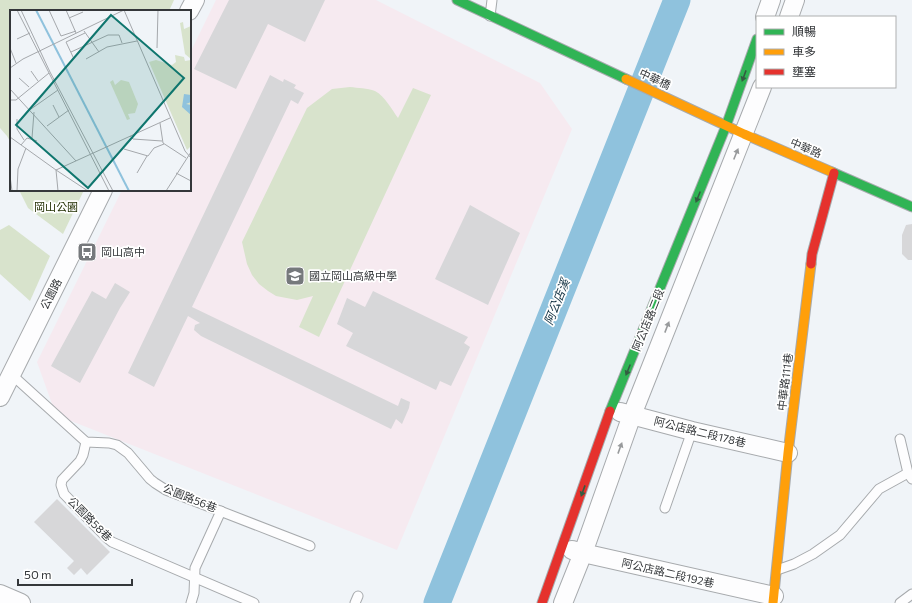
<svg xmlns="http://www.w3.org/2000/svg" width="912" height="603" viewBox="0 0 912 603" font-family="Commissioner,'Noto Sans TC',sans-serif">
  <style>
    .education { fill: #f6eaf0 }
    .green { fill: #d8e3cc }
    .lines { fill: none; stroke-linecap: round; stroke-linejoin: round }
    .river { stroke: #8fc2dd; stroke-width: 27 }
    .building { fill: #d7d7d9 }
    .lane-casing { stroke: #a7aaad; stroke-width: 11 }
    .street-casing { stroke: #a7aaad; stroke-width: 20 }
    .fast-casing { stroke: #a7aaad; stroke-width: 11 }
    .slow-casing { stroke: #a7aaad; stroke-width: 11 }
    .jam-casing { stroke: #a7aaad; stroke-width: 11 }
    .lane { stroke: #fdfdfe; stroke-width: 9 }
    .street { stroke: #fdfdfe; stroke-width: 18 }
    .fast { stroke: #30b455; stroke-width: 9 }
    .slow { stroke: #ff9f0a; stroke-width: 9 }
    .jam { stroke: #e5322d; stroke-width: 9 }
    .oneway { fill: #335c42 }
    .oneway2 { fill: #989a9c }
    .labels { text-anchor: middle; stroke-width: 3.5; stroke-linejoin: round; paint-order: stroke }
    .street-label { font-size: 11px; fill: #34373a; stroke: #fff }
    .park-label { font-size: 11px; fill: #212e00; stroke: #fff }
    .poi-label { font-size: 11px; fill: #34373a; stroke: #fff; text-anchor: start }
    .water-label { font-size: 12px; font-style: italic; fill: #103041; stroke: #fff }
    .inset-river { fill: none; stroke: #8fc2dd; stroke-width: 2 }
    .inset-road { fill: none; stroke: #a5a8ac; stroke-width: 1 }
    .view { fill: #0f766e; fill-opacity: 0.15; stroke: #0f766e; stroke-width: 2 }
    .inset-edge { fill: none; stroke: #34373a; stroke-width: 2 }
  </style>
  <rect width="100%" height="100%" fill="#f0f4f8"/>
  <polygon class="education" points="216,0 376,0 540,83 572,129 397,550 56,415 37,362 122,190 190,190 190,53"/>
  <g class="green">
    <polygon points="0,0 174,0 169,11 11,11 11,143 7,136 0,128"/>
    <path d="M350,87C358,88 367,88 375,91C385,96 392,110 398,118L413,88L431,95L319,337L299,327L313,296L297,300L276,296L268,291L259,284L252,275L247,264L242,242L307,108L332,89Z"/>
    <polygon points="19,190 84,190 63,234 28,208"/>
    <polygon points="9,225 50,256 30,301 0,274 0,230"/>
  </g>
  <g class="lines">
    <polyline class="river" points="437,603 677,0"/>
  </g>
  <g class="building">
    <polygon points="229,0 325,0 305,42 268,24 236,89 194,69"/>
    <polygon points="270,75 283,82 284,79 296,85 294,88 304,93 298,104 291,100 192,307 398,406 401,398 410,402 409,408 402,424 396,419 391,429 201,336 194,330 195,325 200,323 188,316 154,387 128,373"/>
    <polygon points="470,205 520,233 488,305 435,279"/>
    <polygon points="912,224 912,260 908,260 902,254 902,235 906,225"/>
    <polygon points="115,283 130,292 120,308 80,383 51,366 92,291 106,299"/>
    <polygon points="373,291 468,337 464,343 470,347 451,386 440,381 436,390 346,346 353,333 337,324 347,298 365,307"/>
    <polygon points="57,499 110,552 87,575 81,568 74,575 67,568 74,561 34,522"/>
  </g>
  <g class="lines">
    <defs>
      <g id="lane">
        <polyline points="490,16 492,0"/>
        <polyline points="11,374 86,442 109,443 117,445 128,453 150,479 155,483 166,490 310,546"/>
        <polyline points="900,439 908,473 912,479"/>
        <polyline points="86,442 83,455 80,461 62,480 61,485 64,494 107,538 112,542 254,603"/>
        <polyline points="665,508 692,431"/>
        <polyline points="777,570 794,564 813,554 840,535 879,489 908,473"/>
        <polyline points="191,603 194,593 195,568 221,511"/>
        <polyline points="355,603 358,596"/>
        <polyline points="900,603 912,594"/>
      </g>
      <g id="street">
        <polyline points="189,11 195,0"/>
        <polyline points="765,17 771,0"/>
        <polyline points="789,17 795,0"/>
        <polyline points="0,397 103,190"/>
        <polyline points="620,412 692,431 788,453"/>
        <polyline points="572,550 583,553 774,596"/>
        <polyline points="0,594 21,603"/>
        <polyline points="563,603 583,553 632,415 762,87"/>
      </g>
      <g id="fast">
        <polyline points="457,0 626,79"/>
        <polyline points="832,172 912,207"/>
        <polyline points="610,411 726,126 757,39"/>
      </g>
      <g id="slow">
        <polyline points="626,79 744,134 832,172"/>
        <polyline points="773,603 788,453 811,264"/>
      </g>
      <g id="jam">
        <polyline points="811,264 812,254 834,173"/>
        <polyline points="542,603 610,411"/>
      </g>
    </defs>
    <use href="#lane" class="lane-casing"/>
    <use href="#street" class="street-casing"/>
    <use href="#fast" class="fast-casing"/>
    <use href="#slow" class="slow-casing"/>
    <use href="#jam" class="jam-casing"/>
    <use href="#lane" class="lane"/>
    <use href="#street" class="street"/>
    <use href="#fast" class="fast"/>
    <use href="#slow" class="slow"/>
    <use href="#jam" class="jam"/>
  </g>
  <defs><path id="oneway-solid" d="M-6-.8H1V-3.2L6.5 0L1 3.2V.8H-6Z"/></defs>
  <g class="oneway">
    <use href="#oneway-solid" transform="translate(744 76) rotate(110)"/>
    <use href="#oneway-solid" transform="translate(698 197) rotate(112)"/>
    <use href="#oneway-solid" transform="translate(628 370) rotate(112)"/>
    <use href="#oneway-solid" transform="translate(583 491) rotate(110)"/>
  </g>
  <g class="oneway2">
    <use href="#oneway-solid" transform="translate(736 154) rotate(-68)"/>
    <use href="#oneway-solid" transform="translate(667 327) rotate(-69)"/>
    <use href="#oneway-solid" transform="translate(620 448) rotate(-70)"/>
  </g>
  <defs>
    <symbol id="bus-square" viewBox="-11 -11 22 22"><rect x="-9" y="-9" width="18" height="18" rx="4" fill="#76797c" stroke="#fff"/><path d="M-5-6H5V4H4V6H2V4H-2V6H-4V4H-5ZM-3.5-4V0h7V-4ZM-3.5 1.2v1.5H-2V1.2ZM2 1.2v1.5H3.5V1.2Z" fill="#fff"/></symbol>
    <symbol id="school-square" viewBox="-11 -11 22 22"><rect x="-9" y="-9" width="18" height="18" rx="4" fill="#76797c" stroke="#fff"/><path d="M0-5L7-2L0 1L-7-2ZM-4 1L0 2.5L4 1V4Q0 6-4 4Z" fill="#fff"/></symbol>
  </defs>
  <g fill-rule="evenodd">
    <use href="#bus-square" x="76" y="241" width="22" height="22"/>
    <use href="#school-square" x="284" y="265" width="22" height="22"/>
  </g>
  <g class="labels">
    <g class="street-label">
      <text transform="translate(655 79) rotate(25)" y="4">中華橋</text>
      <text transform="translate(806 148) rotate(23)" y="4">中華路</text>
      <text transform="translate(51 294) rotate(-63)" y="4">公園路</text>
      <text transform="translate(648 320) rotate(-68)" y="4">阿公店路二段</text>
      <text transform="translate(785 382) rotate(-83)" y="4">中華路111巷</text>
      <text transform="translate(700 432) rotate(14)" y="4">阿公店路二段178巷</text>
      <text transform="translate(190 498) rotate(22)" y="4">公園路56巷</text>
      <text transform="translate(90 519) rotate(45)" y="4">公園路58巷</text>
      <text transform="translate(668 573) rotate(13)" y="4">阿公店路二段192巷</text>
    </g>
    <g class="park-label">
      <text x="56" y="211">岡山公園</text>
    </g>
    <g class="poi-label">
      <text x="101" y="256">岡山高中</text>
      <text x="309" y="280">國立岡山高級中學</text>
    </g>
    <g class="water-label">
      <text transform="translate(557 302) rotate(-68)" y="4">阿公店溪</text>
    </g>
  </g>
  <g transform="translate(10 10)">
    <rect width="181" height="181" fill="#f0f4f8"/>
    <path d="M173,12L174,19L181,16V49L175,44L170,13ZM165,45L174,47L175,51L181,50V136L177,140L139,52L146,50L162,55L166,52ZM103,70L105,75L111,70L119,72L128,94L125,103L118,104L120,109L117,110L100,72Z" fill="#d8e3cc"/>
    <path d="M174,84L181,85V92L176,94L181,95V105L172,97Z" fill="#8fc2dd"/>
    <path class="inset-river" d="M26,0L119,181"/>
    <path class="inset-road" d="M7,0L99,181M11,0L40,62L103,181M39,0L51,26L66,21M56,0L66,23M59,8L73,2M74,21L89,42M7,29L20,23M0,38L6,53M147,38L148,0M61,42L98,25H109L112,33M64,49L56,32L75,23M76,49L97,37L127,31M0,58L13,49L114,0L175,141L181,148M21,61L28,71M9,68L19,77M0,79L66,151M0,90H6L39,63M43,95L49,107M21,99L48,80M7,109V119L14,130M150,113L153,133L176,148M37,116L59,100M120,126L123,129L152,131M0,127L46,160L48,181M22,128L24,102M11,135L17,128L27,131M114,139L138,146L144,138L154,134M46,160L160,108M46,160L78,181M127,163L137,146M166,163L181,171M0,166L2,181M7,181L8,159L16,138M156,181L181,142"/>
    <path class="view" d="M101,5L174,68L78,178L6,115Z"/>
    <rect width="181" height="181" class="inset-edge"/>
  </g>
  <rect x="756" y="16" width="140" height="72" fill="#ffffff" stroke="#aeafb0"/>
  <rect x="764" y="29" width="20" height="6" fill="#30b455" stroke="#aeafb0"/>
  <text x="792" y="36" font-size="12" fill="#34373a">順暢</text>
  <rect x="764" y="49" width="20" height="6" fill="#ff9f0a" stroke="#aeafb0"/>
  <text x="792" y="56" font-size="12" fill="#34373a">車多</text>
  <rect x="764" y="69" width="20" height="6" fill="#e5322d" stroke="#aeafb0"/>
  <text x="792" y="76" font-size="12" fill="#34373a">壅塞</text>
  <path d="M18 579v6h114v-6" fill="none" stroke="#34373a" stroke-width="2"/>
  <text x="24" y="579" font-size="12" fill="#34373a" stroke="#ffffff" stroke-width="3" paint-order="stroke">50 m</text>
</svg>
